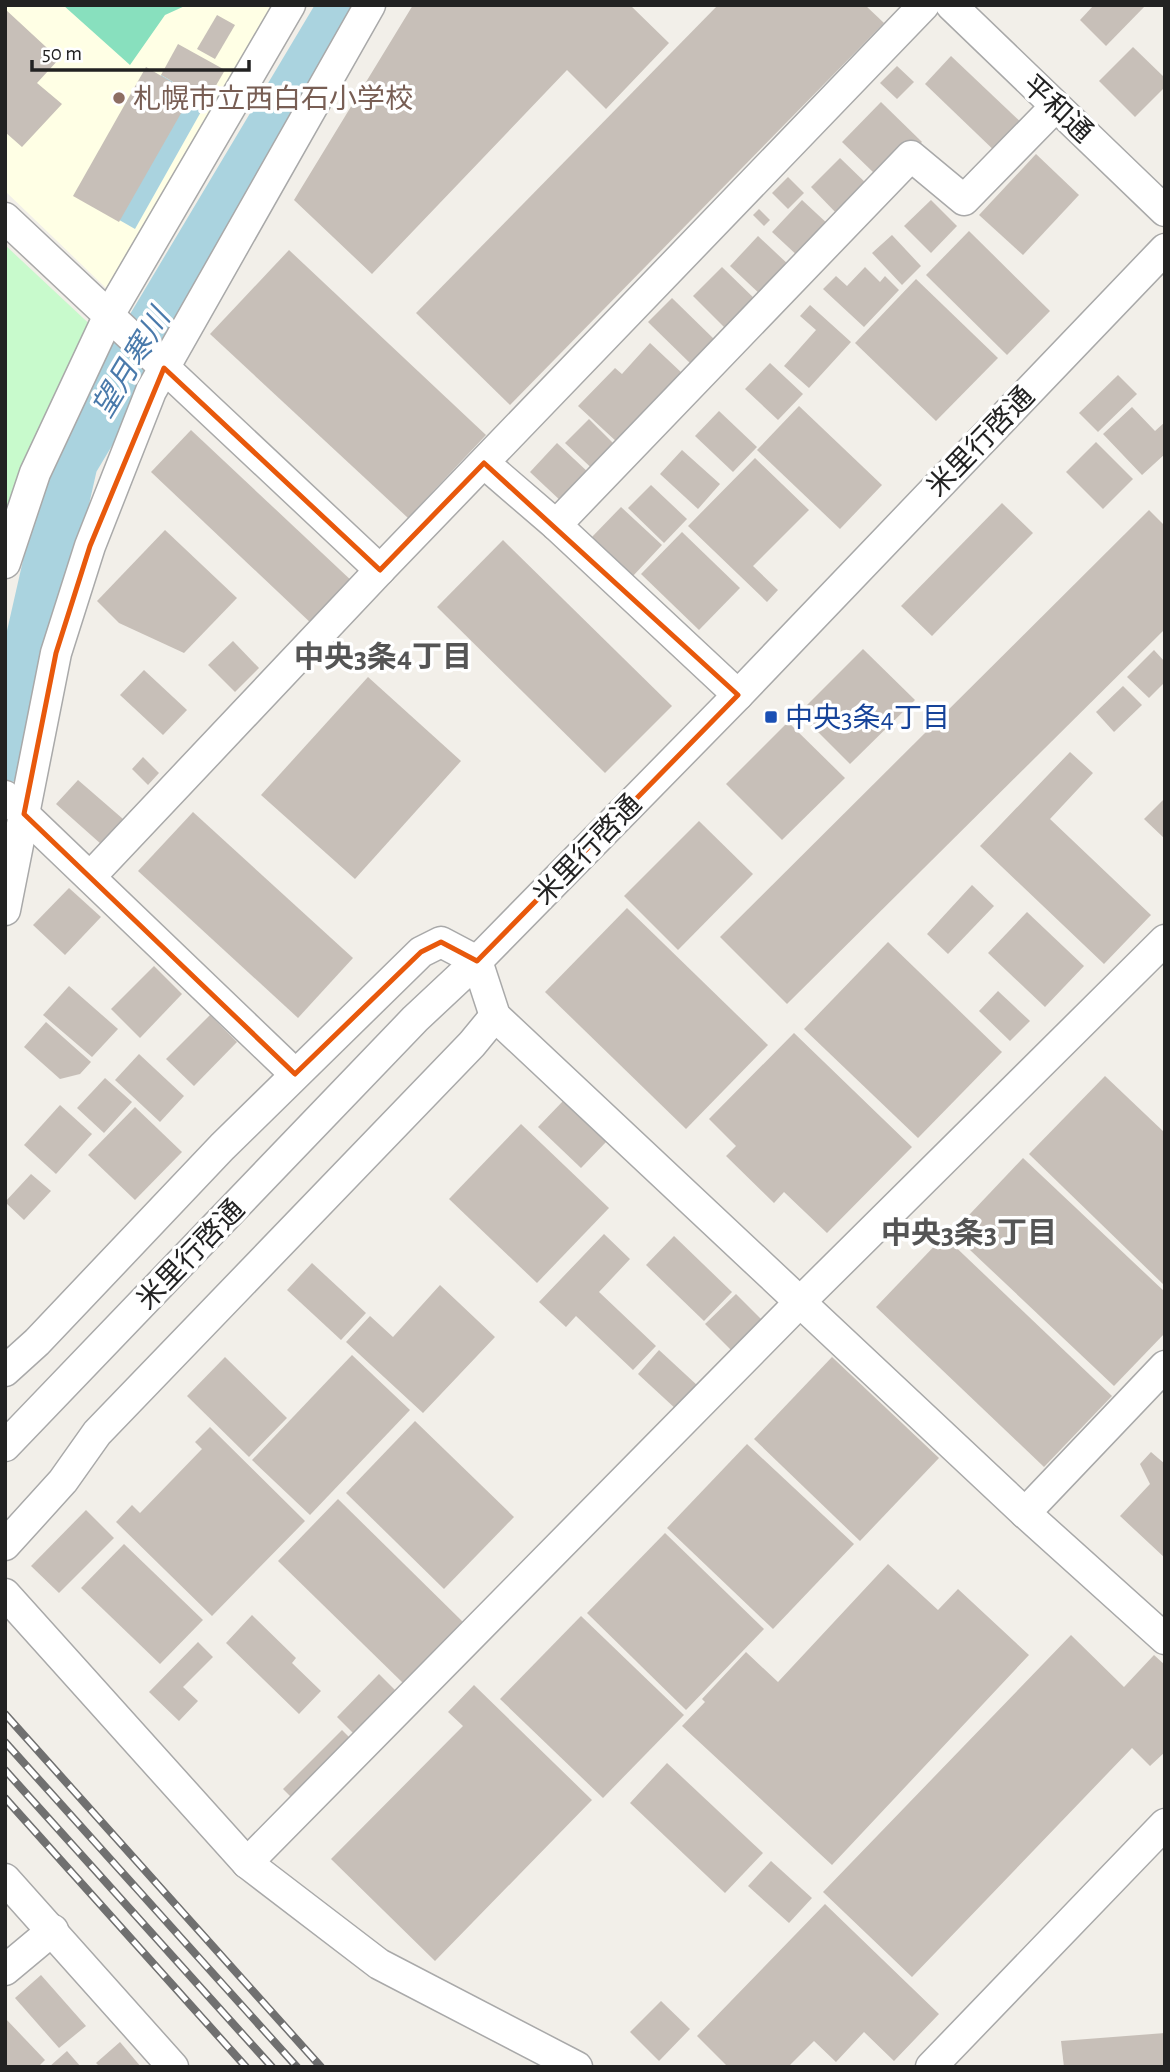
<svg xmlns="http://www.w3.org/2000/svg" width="1170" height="2072" viewBox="0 0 1170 2072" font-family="'Alegreya Sans','Noto Sans JP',sans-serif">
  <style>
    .education { fill: #ffffe5 }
    .park { fill: #c8facc }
    .pitch { fill: #88e0be }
    .water { fill: #aad3df }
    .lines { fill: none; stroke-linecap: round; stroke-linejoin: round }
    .river { stroke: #aad3df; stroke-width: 52 }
    .building { fill: #c7bfb8 }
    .minor-casing { stroke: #a9a9a9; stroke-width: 33 }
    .minor { stroke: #fff; stroke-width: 30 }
    .rail-casing { stroke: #707070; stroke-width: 8 }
    .rail { stroke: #fff; stroke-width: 5; stroke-dasharray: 16; stroke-linecap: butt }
    .marked { fill: none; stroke: #e8590c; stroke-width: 5; stroke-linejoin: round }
    .education-dot { fill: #8d6e63; stroke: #fff; stroke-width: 2.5 }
    .transit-dot { fill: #1a4fb4; stroke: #fff; stroke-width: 2.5 }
    .labels { text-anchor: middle; stroke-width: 7; stroke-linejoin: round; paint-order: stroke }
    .education-label { font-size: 28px; fill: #785e54; stroke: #fff; text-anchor: start }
    .street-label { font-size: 28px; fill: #222; stroke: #fff }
    .transit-label { font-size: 28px; fill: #164399; stroke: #fff; text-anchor: start }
    .water-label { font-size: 30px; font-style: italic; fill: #4a7aab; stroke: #fff }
    .neighbourhood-label { font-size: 30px; font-weight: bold; fill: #555; stroke: #fff }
  </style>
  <rect width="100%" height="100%" fill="#f2efe9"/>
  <polygon class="education" points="5,5 288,5 120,291 106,288 5,191"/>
  <polygon class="park" points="5,245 98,332 5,554"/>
  <polygon class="pitch" points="63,5 187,5 165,15 130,65"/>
  <polygon class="water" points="161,75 207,101 135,229 88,202"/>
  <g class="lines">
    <polyline class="river" points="5,757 72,462 345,5"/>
  </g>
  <g class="building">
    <polygon points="413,5 630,5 669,43 606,109 567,70 372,274 294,200"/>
    <polygon points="718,5 865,5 884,23 510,405 416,313"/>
    <polygon points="1094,5 1146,5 1106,46 1080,20"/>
    <polygon points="5,9 59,59 37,83 62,104 22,147 5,132"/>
    <polygon points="217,15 235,25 215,59 197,49"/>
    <polygon points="178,44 225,70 207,101 161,75"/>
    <polygon points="1133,47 1165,78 1165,87 1135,117 1099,81"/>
    <polygon points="951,56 1028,129 1001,157 925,84"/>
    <polygon points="897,66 914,82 897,99 880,83"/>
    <polygon points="146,67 192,94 119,222 73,196"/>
    <polygon points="881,102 922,142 888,177 875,174 842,142"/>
    <polygon points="1036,154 1079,195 1023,255 979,215"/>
    <polygon points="840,158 870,187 840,217 811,187"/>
    <polygon points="788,177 804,193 788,209 772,193"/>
    <polygon points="802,200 830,226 800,258 772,232"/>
    <polygon points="931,200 957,226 931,253 904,226"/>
    <polygon points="759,209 770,220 764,226 753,215"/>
    <polygon points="969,231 1050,311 1007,355 926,275"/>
    <polygon points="892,235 921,266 902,285 872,253"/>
    <polygon points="758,236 790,266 762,296 730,266"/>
    <polygon points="289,250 486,435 408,518 210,334"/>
    <polygon points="722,267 760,304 730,333 693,296"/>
    <polygon points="865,267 880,282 885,276 899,290 864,327 823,289 836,276 847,286"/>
    <polygon points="916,279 998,358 936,421 855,343"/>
    <polygon points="672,298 717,342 693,366 648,322"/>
    <polygon points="810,305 851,342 809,388 784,366 816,330 800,316"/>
    <polygon points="650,343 683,374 618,443 578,406 615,368 622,374"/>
    <polygon points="770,363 803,394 778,420 745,389"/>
    <polygon points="1118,375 1137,394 1098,432 1079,413"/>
    <polygon points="799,406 882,485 840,529 757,450"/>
    <polygon points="1132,407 1155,431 1165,422 1165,454 1142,475 1103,434"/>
    <polygon points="719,411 757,447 733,472 695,436"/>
    <polygon points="589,419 624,454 601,477 565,443"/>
    <polygon points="191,430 354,583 314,626 151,472"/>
    <polygon points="1096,442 1133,479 1103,509 1066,472"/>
    <polygon points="557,443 590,474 563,503 530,472"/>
    <polygon points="682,450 720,484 698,509 660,474"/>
    <polygon points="755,458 809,510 753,566 778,590 767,602 688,526"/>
    <polygon points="651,485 687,519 664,543 628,508"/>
    <polygon points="1002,503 1033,533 932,636 901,606"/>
    <polygon points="621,507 662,545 632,577 591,538"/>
    <polygon points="1149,510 1165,526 1165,629 787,1004 720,937"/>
    <polygon points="165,530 237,598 184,653 119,623 97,601"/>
    <polygon points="682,532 740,588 699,630 641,574"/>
    <polygon points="503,540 672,706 605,773 437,607"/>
    <polygon points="233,641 259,668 235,692 208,665"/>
    <polygon points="863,649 915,700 850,764 799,713"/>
    <polygon points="1154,650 1165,662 1165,682 1149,698 1127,677"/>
    <polygon points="144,670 187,710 163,735 120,695"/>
    <polygon points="368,677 461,761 355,879 261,795"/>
    <polygon points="1123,686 1142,705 1114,732 1096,712"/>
    <polygon points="788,722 845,778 782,840 726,784"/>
    <polygon points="1070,752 1093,773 1050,819 1151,915 1104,964 980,846"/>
    <polygon points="143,757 159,773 148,785 132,769"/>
    <polygon points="78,780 123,819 101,844 56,804"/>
    <polygon points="1165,798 1165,839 1144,819"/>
    <polygon points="193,812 353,958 298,1018 138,871"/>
    <polygon points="699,821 753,874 678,950 624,896"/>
    <polygon points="972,885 994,906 948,954 927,934"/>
    <polygon points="69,888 101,917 65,955 33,925"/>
    <polygon points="627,908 768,1045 686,1129 545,992"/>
    <polygon points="1027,912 1084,966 1045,1007 988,953"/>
    <polygon points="888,942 1002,1052 918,1138 804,1029"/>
    <polygon points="154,966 182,994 140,1038 111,1009"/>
    <polygon points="69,986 118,1029 92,1057 43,1015"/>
    <polygon points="998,991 1030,1021 1010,1041 979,1011"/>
    <polygon points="210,1015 237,1042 194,1086 166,1059"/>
    <polygon points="46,1022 91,1062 80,1074 60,1079 24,1047"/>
    <polygon points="794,1033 912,1147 827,1233 784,1192 774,1203 726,1156 736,1146 709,1119"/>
    <polygon points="139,1054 184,1096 160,1122 115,1080"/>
    <polygon points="1105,1076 1165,1133 1165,1286 1029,1154"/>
    <polygon points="105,1078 132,1102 104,1133 77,1108"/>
    <polygon points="564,1100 607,1141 581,1168 538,1127"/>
    <polygon points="60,1105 92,1134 56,1174 24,1145"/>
    <polygon points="135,1107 182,1152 135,1200 88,1155"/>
    <polygon points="521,1124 609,1208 537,1283 449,1199"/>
    <polygon points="1023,1158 1165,1292 1165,1333 1114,1386 952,1233"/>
    <polygon points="31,1174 51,1191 24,1220 5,1202"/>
    <polygon points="604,1234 630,1259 599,1292 656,1346 633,1370 576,1316 566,1327 539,1302"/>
    <polygon points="674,1236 732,1292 704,1321 646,1265"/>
    <polygon points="944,1236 1112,1396 1044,1467 876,1307"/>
    <polygon points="312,1263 366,1313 341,1340 287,1290"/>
    <polygon points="440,1285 495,1337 423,1413 346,1342 370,1316 393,1337"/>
    <polygon points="736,1294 766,1324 735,1354 705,1324"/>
    <polygon points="659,1350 698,1386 677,1410 638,1374"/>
    <polygon points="352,1355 410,1410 310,1515 252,1460"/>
    <polygon points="225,1357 287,1418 249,1457 187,1396"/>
    <polygon points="832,1357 939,1458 860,1541 754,1439"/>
    <polygon points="415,1421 514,1517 444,1589 346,1493"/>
    <polygon points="210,1427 305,1521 212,1616 116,1522 132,1505 140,1513 202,1449 195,1442"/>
    <polygon points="747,1444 854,1544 773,1629 667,1528"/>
    <polygon points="1151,1452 1165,1464 1165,1558 1120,1516 1150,1484 1140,1464"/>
    <polygon points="338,1499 464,1623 404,1684 278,1561"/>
    <polygon points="86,1510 114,1538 59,1593 31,1566"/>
    <polygon points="665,1533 764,1629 686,1710 587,1613"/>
    <polygon points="124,1544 203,1620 160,1664 81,1588"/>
    <polygon points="888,1564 938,1610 958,1589 1029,1655 832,1865 682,1726 705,1702 702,1699 746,1652 778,1682"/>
    <polygon points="252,1615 296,1658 292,1663 321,1691 299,1714 226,1643"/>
    <polygon points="581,1616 684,1715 603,1798 500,1699"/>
    <polygon points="1071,1635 1124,1687 1154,1655 1165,1665 1165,1752 1150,1766 1132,1748 912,1977 823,1892"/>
    <polygon points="198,1642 213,1657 183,1687 198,1701 179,1721 149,1692"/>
    <polygon points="379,1674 401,1696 358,1738 337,1717"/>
    <polygon points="474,1685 592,1800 435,1961 331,1859 463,1726 448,1712"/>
    <polygon points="342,1730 353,1741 294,1800 283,1789"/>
    <polygon points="667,1763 763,1853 725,1893 630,1803"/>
    <polygon points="771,1861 812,1898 789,1923 748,1886"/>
    <polygon points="825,1904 939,2014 894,2061 864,2032 836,2062 814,2041 788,2067 728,2067 697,2036"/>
    <polygon points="41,1975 86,2026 59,2048 15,1998"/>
    <polygon points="661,2001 690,2029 659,2061 630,2032"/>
    <polygon points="5,2018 45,2060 38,2067 5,2067"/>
    <polygon points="1165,2033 1165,2067 1064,2067 1061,2041"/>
    <polygon points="120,2042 141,2067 100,2067 96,2063"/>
    <polygon points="67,2051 81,2067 49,2067"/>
  </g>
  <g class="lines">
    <defs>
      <g id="minor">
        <polyline points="951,5 1165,211"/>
        <polyline points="5,218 380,570"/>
        <polyline points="484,463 556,525 738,695"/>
        <polyline points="556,525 911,156 964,200 1055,107"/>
        <polyline points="5,563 35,473 109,315 290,5"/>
        <polyline points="5,796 295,1074"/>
        <polyline points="90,877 380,570 924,5"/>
        <polyline points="5,910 56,653 90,546 151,391 370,5"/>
        <polyline points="5,1371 37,1342 222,1147 421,952 441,942 477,961 495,1016 1025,1513 1165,1639"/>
        <polyline points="5,1446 415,1019 477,961 738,695 1165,249"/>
        <polyline points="1025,1513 1165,1366"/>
        <polyline points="5,1545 63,1481 97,1433 472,1044 495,1016"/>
        <polyline points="5,1594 247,1863 379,1964 577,2067"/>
        <polyline points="247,1863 800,1302 1165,940"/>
        <polyline points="5,1879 173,2067"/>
        <polyline points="5,1970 53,1930"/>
        <polyline points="931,2067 1165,1824"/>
      </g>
    </defs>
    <use href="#minor" class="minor-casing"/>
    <use href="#minor" class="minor"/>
    <defs>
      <g id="rail">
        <polyline points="5,1714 321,2067"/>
        <polyline points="5,1742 297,2067"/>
        <polyline points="5,1770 272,2067"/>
        <polyline points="5,1798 246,2067"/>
      </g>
    </defs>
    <use href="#rail" class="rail-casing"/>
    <use href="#rail" class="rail"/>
  </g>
  <path class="marked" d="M164,368L380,570L484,463L738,695L477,961L441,942L421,952L295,1074L24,814L56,653L90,546Z"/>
  <circle class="education-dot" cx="119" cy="98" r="7"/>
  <rect class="transit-dot" x="764" y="710" width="14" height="14" rx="3.5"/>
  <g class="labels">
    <g class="education-label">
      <text x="133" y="108">札幌市立西白石小学校</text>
    </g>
    <g class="street-label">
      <text transform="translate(1058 108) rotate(43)" y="10">平和通</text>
      <text transform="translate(980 441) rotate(-46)" y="10">米里行啓通</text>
      <text transform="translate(587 849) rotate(-46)" y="10">米里行啓通</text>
      <text transform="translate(190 1254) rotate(-46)" y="10">米里行啓通</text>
    </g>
    <g class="transit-label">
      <text x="785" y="727">中央3条4丁目</text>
    </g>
    <g class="water-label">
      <text transform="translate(131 363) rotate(-59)" y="10">望月寒川</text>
    </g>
    <g class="neighbourhood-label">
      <text x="383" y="667">中央3条4丁目</text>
      <text x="969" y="1243">中央3条3丁目</text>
    </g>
  </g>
  <rect width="1170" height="2072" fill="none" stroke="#222222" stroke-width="14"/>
  <path d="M32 60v10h217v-10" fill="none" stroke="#222222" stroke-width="3.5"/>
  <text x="42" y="60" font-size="21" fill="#222222" stroke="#ffffff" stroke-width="5" paint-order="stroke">50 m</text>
</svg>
